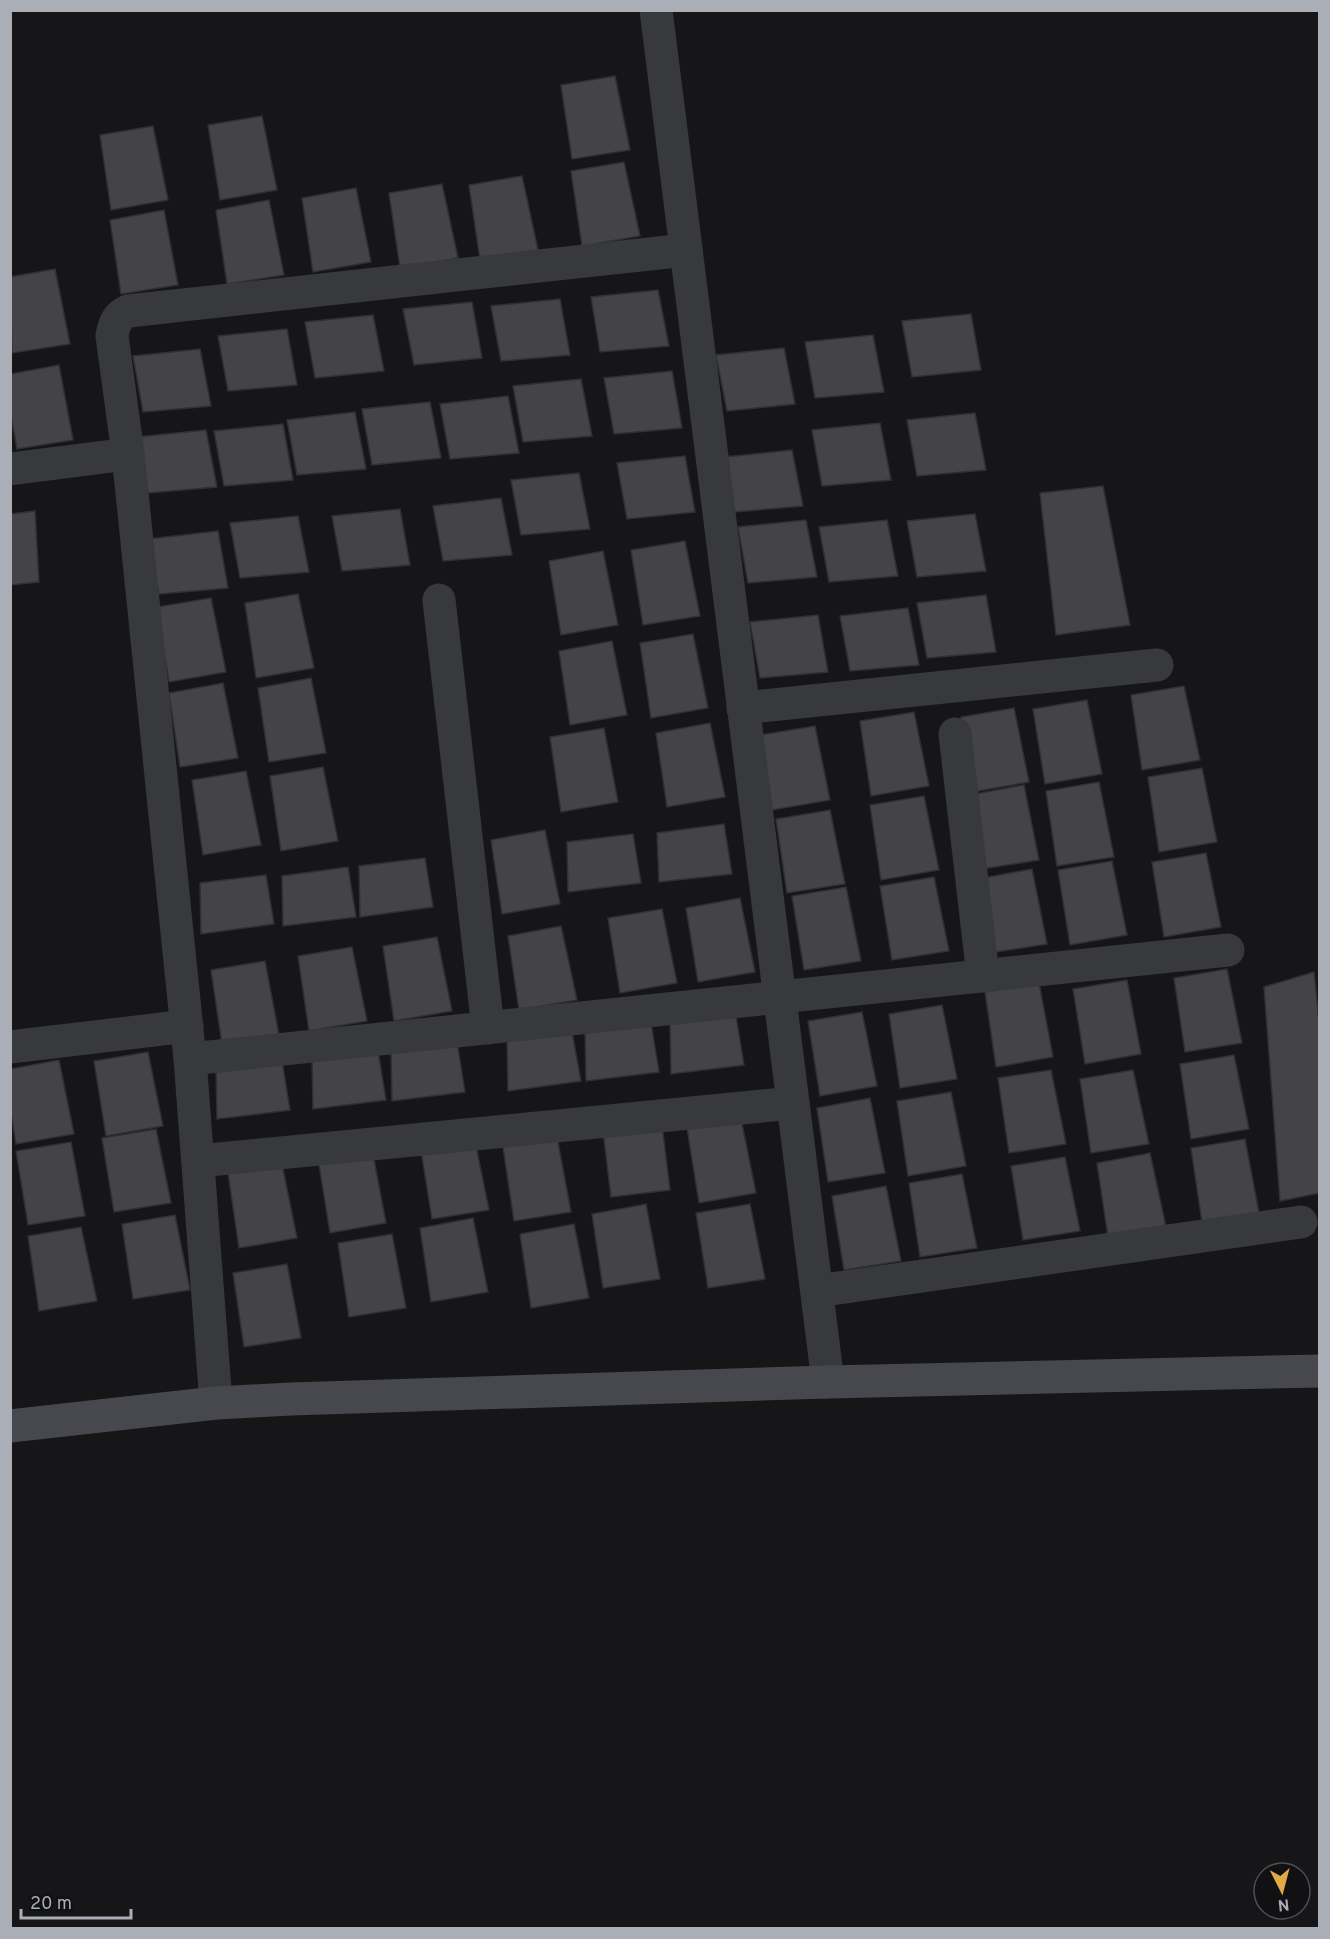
<svg xmlns="http://www.w3.org/2000/svg" width="1330" height="1939" viewBox="0 0 1330 1939" font-family="Overpass,sans-serif">
  <style>
    .building { fill: #444448; stroke: #313134; stroke-width: 1.5 }
    .lines { fill: none; stroke-linecap: round; stroke-linejoin: round }
    .street { stroke: #38393d; stroke-width: 33 }
    .secondary { stroke: #46484d; stroke-width: 33 }
  </style>
  <rect width="100%" height="100%" fill="#161618"/>
  <g class="building">
    <polygon points="615,76 630,150 572,159 561,85"/>
    <polygon points="262,116 277,190 220,200 208,125"/>
    <polygon points="153,126 168,200 111,210 100,135"/>
    <polygon points="624,162 640,236 582,246 571,171"/>
    <polygon points="522,176 538,250 480,260 469,185"/>
    <polygon points="442,184 458,258 400,268 389,193"/>
    <polygon points="356,188 371,262 313,272 302,198"/>
    <polygon points="269,200 284,275 227,284 216,210"/>
    <polygon points="164,210 178,285 121,294 110,220"/>
    <polygon points="55,269 70,344 12,353 10,277"/>
    <polygon points="658,290 669,346 600,352 591,297"/>
    <polygon points="560,299 570,355 501,361 491,306"/>
    <polygon points="472,302 482,358 414,365 403,309"/>
    <polygon points="971,314 981,370 912,377 902,321"/>
    <polygon points="373,315 384,371 315,378 305,322"/>
    <polygon points="287,329 297,385 228,391 218,336"/>
    <polygon points="873,335 884,392 815,398 805,342"/>
    <polygon points="784,348 795,404 727,411 716,355"/>
    <polygon points="200,349 211,406 143,412 133,356"/>
    <polygon points="59,365 73,440 17,449 10,410 10,374"/>
    <polygon points="672,371 682,428 614,434 604,378"/>
    <polygon points="581,379 592,436 523,442 513,386"/>
    <polygon points="508,396 519,453 450,459 440,404"/>
    <polygon points="430,402 441,458 372,465 362,409"/>
    <polygon points="355,412 366,469 297,475 287,420"/>
    <polygon points="975,413 986,470 917,476 907,420"/>
    <polygon points="880,423 891,480 822,486 812,430"/>
    <polygon points="283,424 293,480 224,486 214,431"/>
    <polygon points="206,430 217,487 148,493 138,437"/>
    <polygon points="792,450 803,506 734,512 725,457"/>
    <polygon points="685,456 695,512 627,519 617,463"/>
    <polygon points="579,473 590,529 521,535 511,480"/>
    <polygon points="1103,486 1130,625 1056,635 1040,493"/>
    <polygon points="501,498 512,555 443,561 433,506"/>
    <polygon points="400,509 410,565 342,571 332,516"/>
    <polygon points="35,511 39,582 10,585 10,514"/>
    <polygon points="975,514 986,571 917,577 907,521"/>
    <polygon points="298,516 309,572 240,578 230,523"/>
    <polygon points="806,520 817,577 748,583 738,527"/>
    <polygon points="887,520 898,576 829,582 819,527"/>
    <polygon points="218,531 228,588 159,594 149,539"/>
    <polygon points="685,541 700,616 643,625 631,550"/>
    <polygon points="603,551 618,625 561,635 549,561"/>
    <polygon points="298,594 314,668 256,678 245,603"/>
    <polygon points="986,595 996,652 927,658 917,603"/>
    <polygon points="211,598 226,672 169,682 157,607"/>
    <polygon points="908,608 919,665 850,671 840,616"/>
    <polygon points="818,615 828,672 760,678 750,622"/>
    <polygon points="693,634 708,708 651,718 640,643"/>
    <polygon points="612,641 627,715 570,725 559,651"/>
    <polygon points="311,678 326,753 269,762 258,688"/>
    <polygon points="223,683 238,758 180,767 169,693"/>
    <polygon points="1184,686 1200,760 1142,770 1131,695"/>
    <polygon points="1087,700 1102,774 1045,784 1033,709"/>
    <polygon points="1014,708 1029,782 972,792 961,717"/>
    <polygon points="914,712 929,786 871,796 860,721"/>
    <polygon points="710,723 725,797 667,807 656,733"/>
    <polygon points="815,726 830,800 772,810 761,735"/>
    <polygon points="604,728 618,802 561,812 550,737"/>
    <polygon points="323,767 338,841 281,851 270,776"/>
    <polygon points="1202,768 1217,842 1159,852 1148,777"/>
    <polygon points="246,771 261,845 203,855 192,780"/>
    <polygon points="1099,782 1114,857 1057,866 1046,791"/>
    <polygon points="1024,785 1039,860 982,869 970,795"/>
    <polygon points="924,796 939,870 881,880 870,805"/>
    <polygon points="830,810 845,884 787,893 776,819"/>
    <polygon points="724,824 732,874 659,882 657,833"/>
    <polygon points="545,830 560,904 502,914 491,840"/>
    <polygon points="633,834 641,883 568,892 567,842"/>
    <polygon points="1206,853 1221,927 1164,937 1152,862"/>
    <polygon points="425,858 433,907 360,917 359,866"/>
    <polygon points="1112,861 1127,935 1070,945 1058,870"/>
    <polygon points="348,867 356,917 283,926 282,876"/>
    <polygon points="1032,869 1047,944 990,953 978,879"/>
    <polygon points="266,875 274,924 201,934 200,883"/>
    <polygon points="934,877 949,951 892,960 880,886"/>
    <polygon points="846,887 861,961 804,970 792,896"/>
    <polygon points="740,898 755,972 698,982 686,908"/>
    <polygon points="662,909 677,983 620,993 608,918"/>
    <polygon points="561,926 577,1000 519,1010 508,936"/>
    <polygon points="437,937 452,1011 394,1021 383,946"/>
    <polygon points="352,947 367,1021 309,1031 298,956"/>
    <polygon points="265,961 279,1035 222,1044 211,970"/>
    <polygon points="1227,969 1242,1043 1185,1052 1174,978"/>
    <polygon points="1314,972 1320,1032 1320,1193 1280,1201 1264,987"/>
    <polygon points="1127,980 1141,1054 1085,1064 1073,989"/>
    <polygon points="1039,983 1053,1057 996,1067 985,992"/>
    <polygon points="942,1005 957,1079 900,1088 889,1014"/>
    <polygon points="862,1012 877,1086 820,1096 808,1021"/>
    <polygon points="736,1016 744,1065 671,1074 670,1024"/>
    <polygon points="651,1023 659,1072 586,1081 585,1031"/>
    <polygon points="572,1032 581,1081 508,1091 507,1040"/>
    <polygon points="457,1042 465,1092 392,1101 391,1050"/>
    <polygon points="378,1051 386,1100 313,1109 312,1059"/>
    <polygon points="148,1052 163,1126 106,1136 94,1061"/>
    <polygon points="1234,1055 1249,1129 1191,1139 1180,1064"/>
    <polygon points="59,1060 74,1134 16,1144 10,1106 10,1069"/>
    <polygon points="282,1061 290,1110 217,1119 216,1069"/>
    <polygon points="1051,1070 1066,1144 1009,1153 998,1078"/>
    <polygon points="1133,1070 1149,1144 1091,1153 1080,1079"/>
    <polygon points="951,1092 966,1166 908,1176 897,1101"/>
    <polygon points="870,1098 885,1173 828,1182 817,1108"/>
    <polygon points="741,1119 756,1193 699,1203 687,1128"/>
    <polygon points="662,1125 670,1190 611,1197 603,1131"/>
    <polygon points="156,1129 171,1203 114,1212 102,1138"/>
    <polygon points="474,1136 489,1210 432,1219 420,1144"/>
    <polygon points="557,1137 571,1212 514,1221 503,1147"/>
    <polygon points="1245,1139 1259,1213 1202,1222 1191,1148"/>
    <polygon points="71,1142 85,1216 28,1225 16,1151"/>
    <polygon points="372,1149 386,1223 330,1233 318,1158"/>
    <polygon points="1150,1153 1166,1227 1108,1237 1097,1163"/>
    <polygon points="1065,1157 1080,1231 1023,1240 1011,1166"/>
    <polygon points="282,1164 297,1238 239,1248 228,1173"/>
    <polygon points="962,1174 977,1248 920,1257 909,1183"/>
    <polygon points="886,1186 901,1261 844,1270 832,1196"/>
    <polygon points="646,1204 660,1279 603,1288 592,1214"/>
    <polygon points="750,1204 765,1279 708,1288 696,1213"/>
    <polygon points="175,1215 190,1290 133,1299 122,1224"/>
    <polygon points="473,1218 488,1292 431,1302 420,1228"/>
    <polygon points="574,1224 589,1298 531,1308 520,1234"/>
    <polygon points="81,1227 97,1301 39,1311 28,1236"/>
    <polygon points="392,1234 406,1308 349,1317 338,1243"/>
    <polygon points="287,1264 301,1338 244,1347 233,1273"/>
  </g>
  <g class="lines">
    <g class="street">
      <polyline points="656,10 828,1382"/>
      <path d="M128,454L112,336C114,324 117,316 128,311L686,250"/>
      <polyline points="10,469 128,454 190,1059 216,1403"/>
      <polyline points="439,600 488,1028"/>
      <polyline points="743,708 1157,665"/>
      <polyline points="955,734 983,976"/>
      <polyline points="10,1047 187,1026"/>
      <polyline points="190,1059 1228,950"/>
      <polyline points="198,1161 793,1103"/>
      <polyline points="817,1291 1301,1222"/>
    </g>
    <polyline class="secondary" points="10,1426 216,1403 291,1399 828,1382 1320,1371"/>
  </g>
  <rect width="1330" height="1939" fill="none" stroke="#aaaeb7" stroke-width="24"/>
  <g transform="translate(1282 1891) rotate(174)"><circle r="28" fill="#111113" stroke="#4e5055" stroke-width="1.5"/>
  <path d="M0-4.5L10 22L0 15L-10 22Z" fill="#e0ab46"/>
  <text y="-9" font-size="16" font-weight="bold" text-anchor="middle" fill="#aaaeb7">N</text>
  </g>
  <path d="M21 1909v9h110v-9" fill="none" stroke="#aaaeb7" stroke-width="3"/>
  <text x="30" y="1909" font-size="18" fill="#aaaeb7" stroke="#111113" stroke-width="4.5" paint-order="stroke">20 m</text>
</svg>
